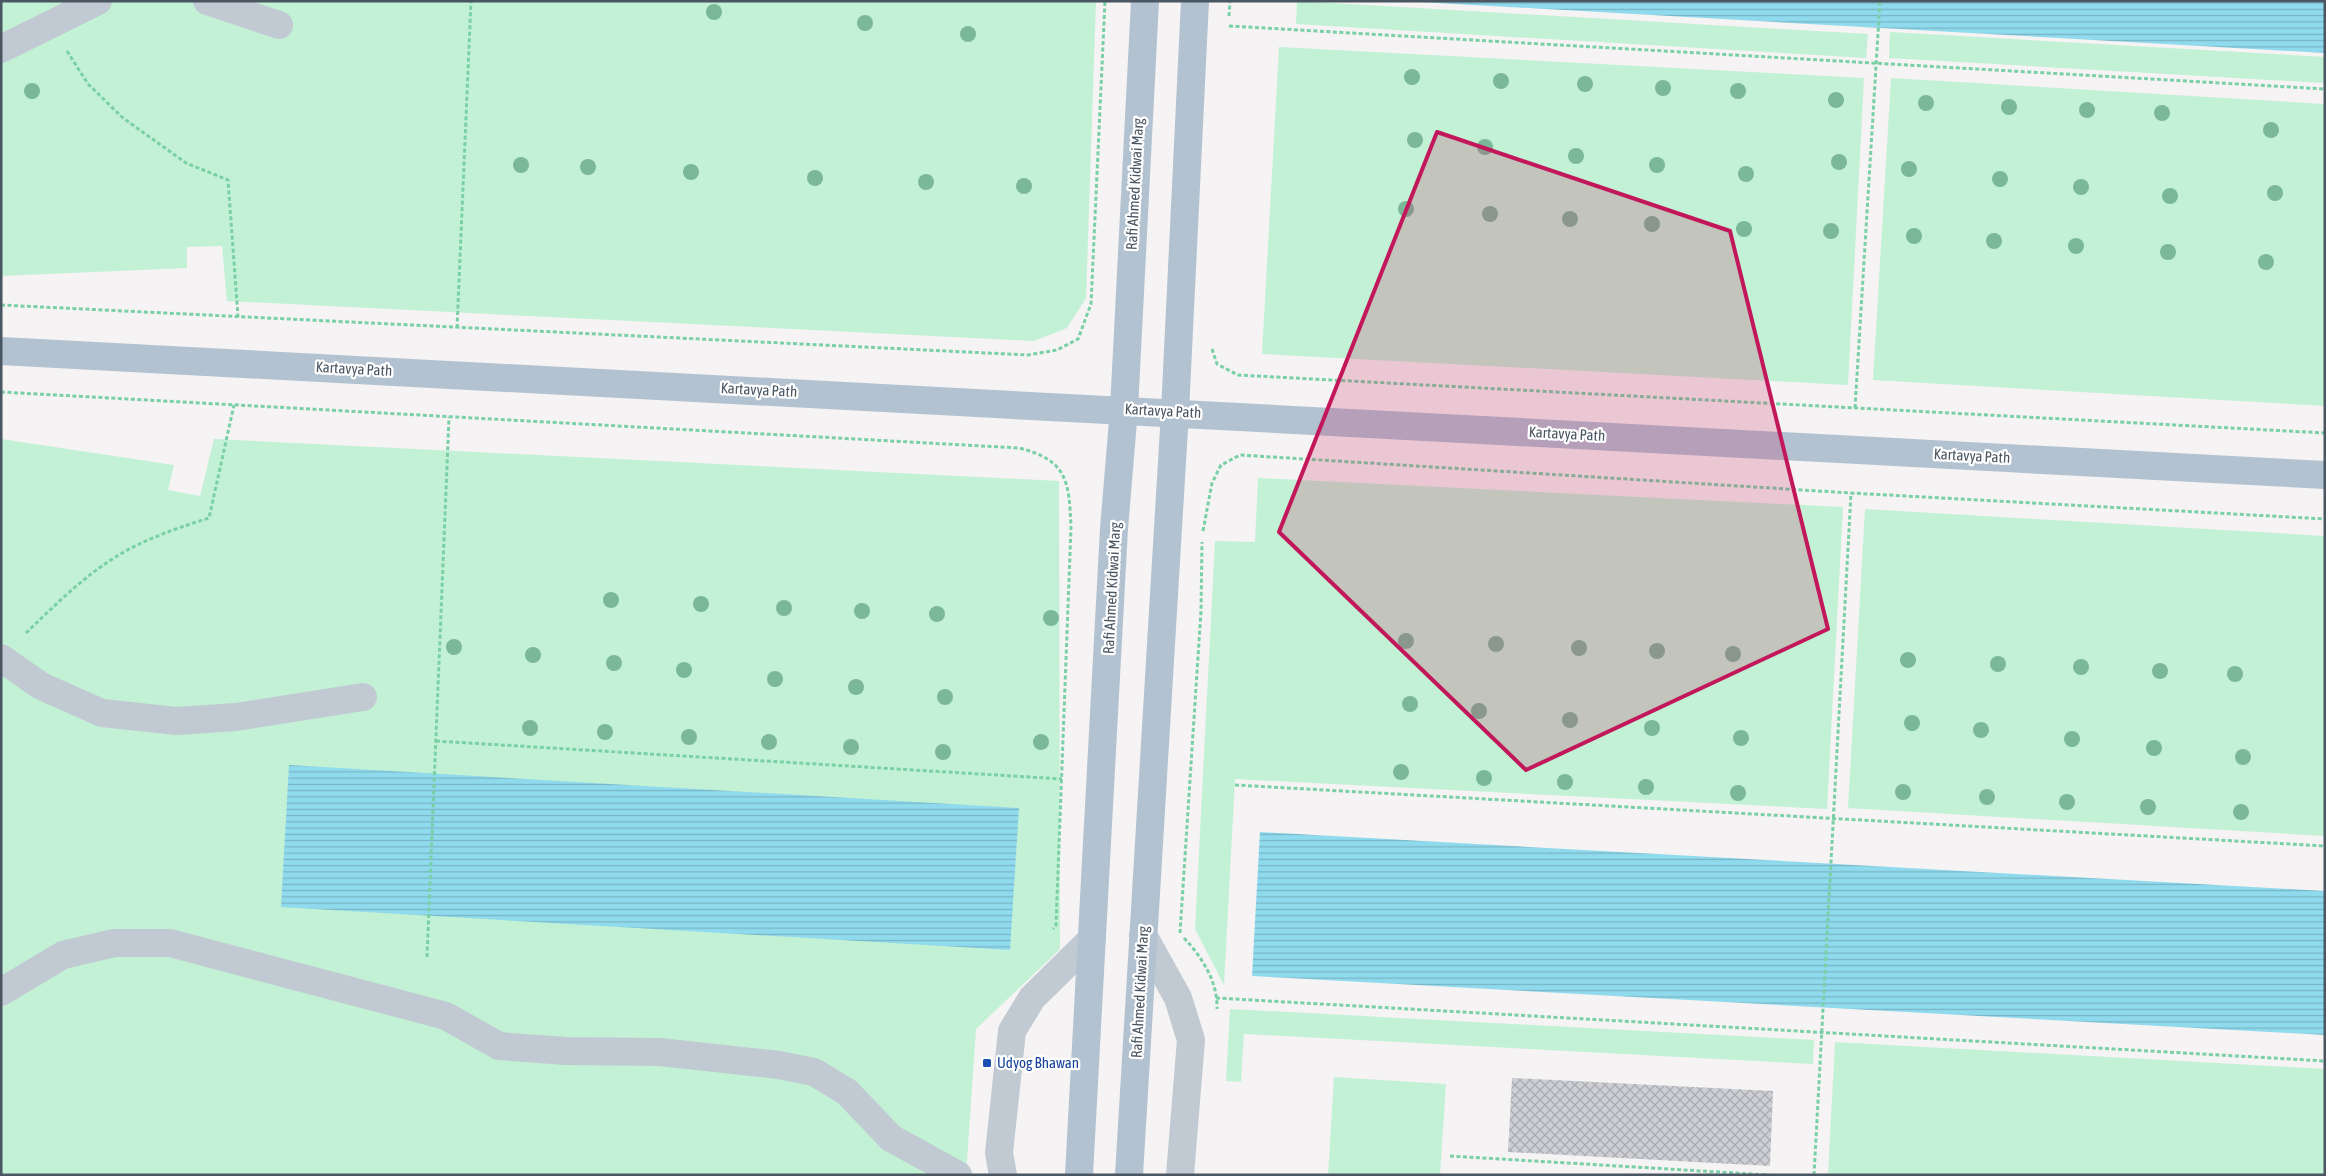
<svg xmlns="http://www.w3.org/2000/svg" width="2326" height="1176" viewBox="0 0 2326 1176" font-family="'Asap Condensed',sans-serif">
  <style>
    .green { fill: #c3f1d5 }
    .water { fill: url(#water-rules) }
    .building { fill: url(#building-cross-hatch) }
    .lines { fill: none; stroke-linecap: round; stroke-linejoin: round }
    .path { stroke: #7ad0a6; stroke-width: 3; stroke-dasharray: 4 2.5; stroke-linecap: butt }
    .minor { stroke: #c1cad2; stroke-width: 28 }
    .major { stroke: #b3c2d1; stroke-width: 28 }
    .tree { fill: #7bb799 }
    .marked { fill: #c2185b; fill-opacity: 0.2; stroke: #c2185b; stroke-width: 4; stroke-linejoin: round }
    .transit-dot { fill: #1a4fb4; stroke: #fff; stroke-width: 2 }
    .labels { text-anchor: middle; stroke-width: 4.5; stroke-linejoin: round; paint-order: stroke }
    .street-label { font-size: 15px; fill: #4a5661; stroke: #fff }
    .transit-label { font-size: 15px; fill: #164399; stroke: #fff; text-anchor: start }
  </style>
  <defs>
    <pattern id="water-rules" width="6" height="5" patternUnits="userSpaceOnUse" patternTransform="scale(1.25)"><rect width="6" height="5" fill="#90daee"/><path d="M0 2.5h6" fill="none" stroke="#78b4c4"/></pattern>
    <pattern id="building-cross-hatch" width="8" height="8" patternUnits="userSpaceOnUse" patternTransform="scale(1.25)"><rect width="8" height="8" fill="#cdcfd5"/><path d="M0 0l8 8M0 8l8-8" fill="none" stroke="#a8abb0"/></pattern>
  </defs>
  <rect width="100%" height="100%" fill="#f5f3f3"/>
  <g class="green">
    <polygon points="1,1 1096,1 1086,298 1067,328 1034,341 227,301 222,246 187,247 187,268 1,276"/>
    <polygon points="1297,1 1868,34 1866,58 1296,24"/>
    <polygon points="1890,32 2325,57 2325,83 1889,58"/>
    <polygon points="1279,47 1864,78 1848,385 1262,354"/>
    <polygon points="1891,78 2325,104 2325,406 1873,380"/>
    <polygon points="1,439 174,465 168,490 200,496 214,439 1059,481 1060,949 976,1029 966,1175 1,1175"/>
    <polygon points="1258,478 1843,507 1827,809 1235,779 1224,985 1195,929 1215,541 1255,542"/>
    <polygon points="1865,509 2325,536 2325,836 1848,808"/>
    <polygon points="1230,1009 1814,1040 1813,1064 1244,1034 1241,1082 1226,1081"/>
    <polygon points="1835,1042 2325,1069 2325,1175 1828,1175"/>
    <polygon points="1334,1077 1446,1084 1440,1175 1328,1175"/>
  </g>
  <g class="water">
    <polygon points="1403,1 2325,1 2325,53"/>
    <polygon points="289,765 1019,808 1010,950 281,907"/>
    <polygon points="1260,832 2325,891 2325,1035 1252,976"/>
  </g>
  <polygon class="building" points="1512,1078 1773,1091 1770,1166 1508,1152"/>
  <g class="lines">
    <g class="path">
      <polyline points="1229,16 1230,1"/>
      <polyline points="1229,26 2325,89"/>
      <polyline points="67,51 88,84 123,118 186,163 228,180 238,317"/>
      <polyline points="1,305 1028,355 1057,350 1078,339 1091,304 1105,1"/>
      <polyline points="457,328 471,1"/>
      <polyline points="1212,349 1217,364 1238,375 2325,433"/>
      <path d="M1,392L1019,448C1068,460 1069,482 1071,527L1056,925L1053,929"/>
      <polyline points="1855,408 1880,1"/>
      <polyline points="1203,531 1212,483 1221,465 1240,455 1851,493 2325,519"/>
      <path d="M26,633C54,606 83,577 117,556C145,539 177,528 209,518L234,405"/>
      <polyline points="436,741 1062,779"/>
      <polyline points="1235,785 2325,846"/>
      <polyline points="1180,933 1201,611 1202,542"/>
      <path d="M1184,938C1202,957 1218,982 1217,1009"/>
      <polyline points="427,957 449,417"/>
      <polyline points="1216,998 2325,1061"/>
      <polyline points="1450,1156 1769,1175"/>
      <polyline points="1814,1175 1851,493"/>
    </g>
    <g class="minor">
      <polyline points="207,1 279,25"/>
      <polyline points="1,49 98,1"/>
      <polyline points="1,658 41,686 102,713 177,721 236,717 363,697"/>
      <polyline points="1143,935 1178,998 1191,1040 1180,1175"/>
      <polyline points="1,992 63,955 114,943 170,943 446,1016 499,1046 565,1051 660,1052 779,1065 814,1072 847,1092 891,1138 958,1175"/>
      <polyline points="1003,1175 999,1153 1012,1031 1032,998 1092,939"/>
    </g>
    <g class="major">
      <polyline points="1,351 2325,475"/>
      <polyline points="1079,1175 1114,529 1124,409 1145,1"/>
      <polyline points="1129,1175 1175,412 1195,1"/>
    </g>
  </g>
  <g class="tree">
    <circle cx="714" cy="12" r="8"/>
    <circle cx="865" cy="23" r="8"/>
    <circle cx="968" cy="34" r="8"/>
    <circle cx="1412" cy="77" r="8"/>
    <circle cx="1501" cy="81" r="8"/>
    <circle cx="1585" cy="84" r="8"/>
    <circle cx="1663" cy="88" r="8"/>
    <circle cx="32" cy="91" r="8"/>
    <circle cx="1738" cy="91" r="8"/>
    <circle cx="1836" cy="100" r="8"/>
    <circle cx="1926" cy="103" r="8"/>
    <circle cx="2009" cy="107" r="8"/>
    <circle cx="2087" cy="110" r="8"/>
    <circle cx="2162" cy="113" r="8"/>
    <circle cx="2271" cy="130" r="8"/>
    <circle cx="1415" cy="140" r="8"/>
    <circle cx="1485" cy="147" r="8"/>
    <circle cx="1576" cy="156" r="8"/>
    <circle cx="1839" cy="162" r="8"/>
    <circle cx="521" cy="165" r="8"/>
    <circle cx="1657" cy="165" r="8"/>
    <circle cx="588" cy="167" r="8"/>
    <circle cx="1909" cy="169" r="8"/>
    <circle cx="691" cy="172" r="8"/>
    <circle cx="1746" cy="174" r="8"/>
    <circle cx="815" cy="178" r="8"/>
    <circle cx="2000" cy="179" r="8"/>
    <circle cx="926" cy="182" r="8"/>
    <circle cx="1024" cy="186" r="8"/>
    <circle cx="2081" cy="187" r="8"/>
    <circle cx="2275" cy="193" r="8"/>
    <circle cx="2170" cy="196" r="8"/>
    <circle cx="1406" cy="209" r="8"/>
    <circle cx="1490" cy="214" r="8"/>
    <circle cx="1570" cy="219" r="8"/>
    <circle cx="1652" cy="224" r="8"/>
    <circle cx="1744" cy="229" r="8"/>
    <circle cx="1831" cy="231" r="8"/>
    <circle cx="1914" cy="236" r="8"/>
    <circle cx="1994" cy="241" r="8"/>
    <circle cx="2076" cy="246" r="8"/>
    <circle cx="2168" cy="252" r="8"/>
    <circle cx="2266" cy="262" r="8"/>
    <circle cx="611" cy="600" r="8"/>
    <circle cx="701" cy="604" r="8"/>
    <circle cx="784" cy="608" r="8"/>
    <circle cx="862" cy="611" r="8"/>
    <circle cx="937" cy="614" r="8"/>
    <circle cx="1051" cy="618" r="8"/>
    <circle cx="1406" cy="641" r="8"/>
    <circle cx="1496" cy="644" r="8"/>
    <circle cx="454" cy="647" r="8"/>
    <circle cx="1579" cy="648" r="8"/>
    <circle cx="1657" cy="651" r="8"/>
    <circle cx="1733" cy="654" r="8"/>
    <circle cx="533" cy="655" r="8"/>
    <circle cx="1908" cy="660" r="8"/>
    <circle cx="614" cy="663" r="8"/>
    <circle cx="1998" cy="664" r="8"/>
    <circle cx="2081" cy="667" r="8"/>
    <circle cx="684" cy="670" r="8"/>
    <circle cx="2160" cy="671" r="8"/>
    <circle cx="2235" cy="674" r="8"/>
    <circle cx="775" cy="679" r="8"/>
    <circle cx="856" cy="687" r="8"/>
    <circle cx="945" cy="697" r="8"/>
    <circle cx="1410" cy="704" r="8"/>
    <circle cx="1479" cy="711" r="8"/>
    <circle cx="1570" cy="720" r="8"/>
    <circle cx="1912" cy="723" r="8"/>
    <circle cx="530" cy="728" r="8"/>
    <circle cx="1652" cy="728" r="8"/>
    <circle cx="1981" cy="730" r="8"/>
    <circle cx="605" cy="732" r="8"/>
    <circle cx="689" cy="737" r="8"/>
    <circle cx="1741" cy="738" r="8"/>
    <circle cx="2072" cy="739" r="8"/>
    <circle cx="769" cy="742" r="8"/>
    <circle cx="1041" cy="742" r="8"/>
    <circle cx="851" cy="747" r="8"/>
    <circle cx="2154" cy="748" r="8"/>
    <circle cx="943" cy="752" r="8"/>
    <circle cx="2243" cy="757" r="8"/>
    <circle cx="1401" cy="772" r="8"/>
    <circle cx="1484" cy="778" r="8"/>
    <circle cx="1565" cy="782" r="8"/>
    <circle cx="1646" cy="787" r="8"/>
    <circle cx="1903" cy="792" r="8"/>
    <circle cx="1738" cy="793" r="8"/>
    <circle cx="1987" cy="797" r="8"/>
    <circle cx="2067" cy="802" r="8"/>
    <circle cx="2148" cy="807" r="8"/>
    <circle cx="2241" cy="812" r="8"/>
  </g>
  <path class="marked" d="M1437,132L1730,231L1828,629L1526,770L1279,532Z"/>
  <rect class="transit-dot" x="982" y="1058" width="10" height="10" rx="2.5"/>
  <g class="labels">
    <g class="street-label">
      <text transform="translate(1135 184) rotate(-87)" y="5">Rafi Ahmed Kidwai Marg</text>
      <text transform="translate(354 369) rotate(3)" y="5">Kartavya Path</text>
      <text transform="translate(759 390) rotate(3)" y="5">Kartavya Path</text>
      <text transform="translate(1163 411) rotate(3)" y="5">Kartavya Path</text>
      <text transform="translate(1567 434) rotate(3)" y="5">Kartavya Path</text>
      <text transform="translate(1972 456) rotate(3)" y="5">Kartavya Path</text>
      <text transform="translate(1112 588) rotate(-87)" y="5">Rafi Ahmed Kidwai Marg</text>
      <text transform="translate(1140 992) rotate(-87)" y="5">Rafi Ahmed Kidwai Marg</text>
    </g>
    <g class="transit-label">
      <text x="997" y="1068">Udyog Bhawan</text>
    </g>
  </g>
  <rect width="2326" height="1176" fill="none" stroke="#4a5661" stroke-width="5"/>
</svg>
